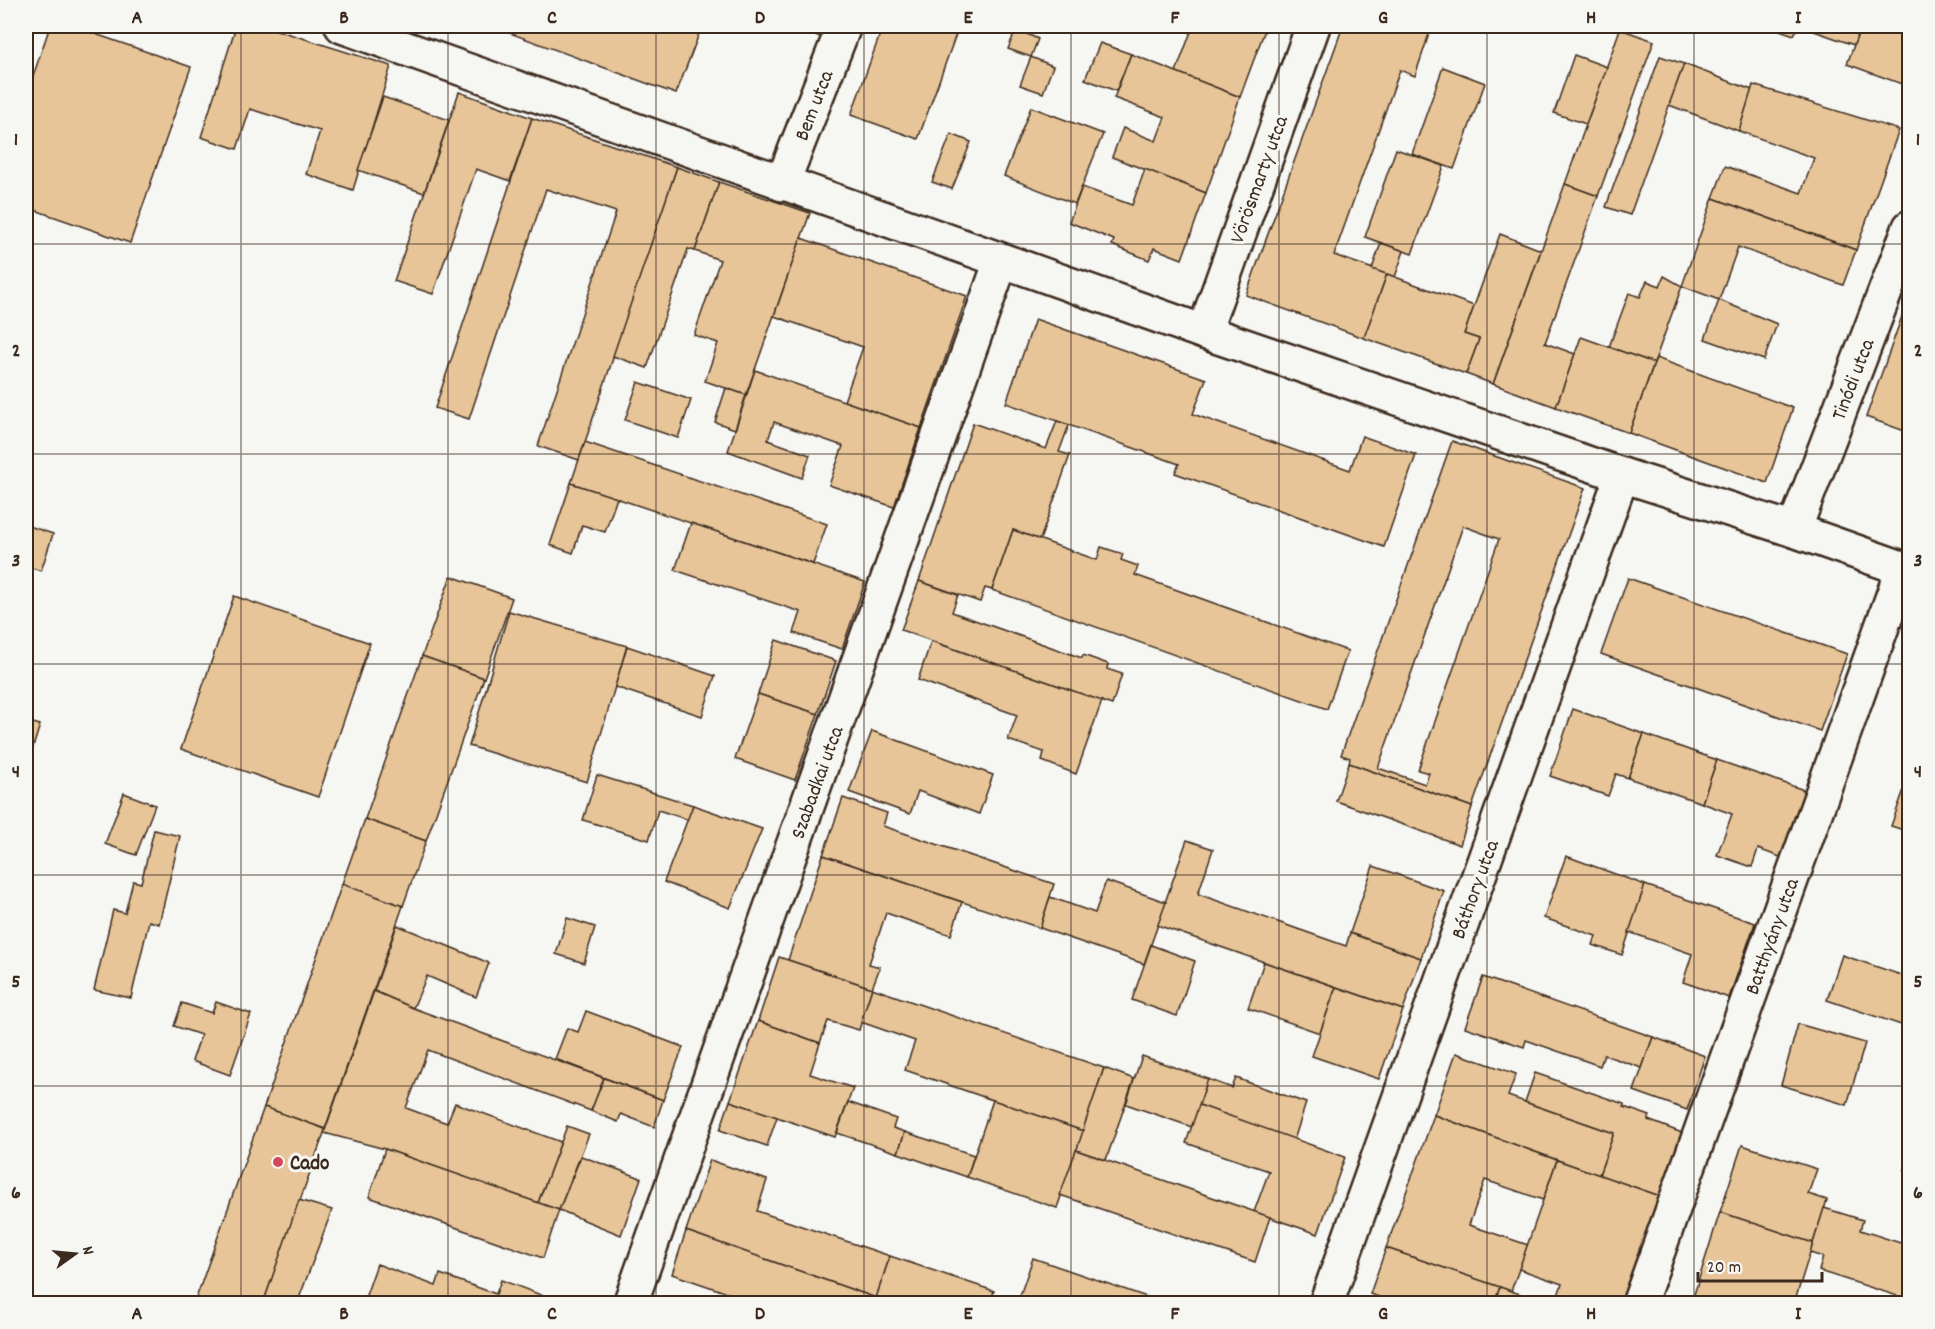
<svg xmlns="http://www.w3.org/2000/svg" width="1935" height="1329" viewBox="0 0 1935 1329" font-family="Dekko,sans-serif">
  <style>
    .building { fill: #e7c599; stroke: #3b2a1e; stroke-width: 1.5; fill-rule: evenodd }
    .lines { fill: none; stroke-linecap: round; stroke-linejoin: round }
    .minor-casing { stroke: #3b2a1e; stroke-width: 38 }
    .minor { stroke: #f6f6f2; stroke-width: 33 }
    .grid { fill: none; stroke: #3b2a1e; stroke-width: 1.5; stroke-opacity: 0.55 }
    .poi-dot { fill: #d1495b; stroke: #f6f6f2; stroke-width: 2 }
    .labels { text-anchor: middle; stroke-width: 6; stroke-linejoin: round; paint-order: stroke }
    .street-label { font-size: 21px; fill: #3b2a1e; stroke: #f6f6f2 }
    .poi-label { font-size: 21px; font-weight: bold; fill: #3b2a1e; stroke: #f6f6f2; text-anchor: start }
    .neatline { fill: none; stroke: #3b2a1e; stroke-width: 2 }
    .grid-label { font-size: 20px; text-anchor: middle; font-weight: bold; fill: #3b2a1e }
  </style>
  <rect width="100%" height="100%" fill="#f6f6f2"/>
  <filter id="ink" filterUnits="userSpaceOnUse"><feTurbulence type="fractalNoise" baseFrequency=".0167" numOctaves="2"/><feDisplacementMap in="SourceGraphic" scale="12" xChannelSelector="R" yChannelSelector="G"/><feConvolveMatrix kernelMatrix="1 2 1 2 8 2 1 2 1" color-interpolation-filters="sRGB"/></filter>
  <g filter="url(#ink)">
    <g class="building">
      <polygon points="50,26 72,26 191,67 130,243 26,207 26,97"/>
      <polygon points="236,26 264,26 391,66 353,190 306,174 320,131 250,109 237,149 201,137"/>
      <polygon points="491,26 702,26 676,94"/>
      <polygon points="790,26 834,26 829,40"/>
      <polygon points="883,26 959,26 918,139 851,115"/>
      <polygon points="1193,26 1266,27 1240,97 1176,72"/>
      <polygon points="1343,26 1424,26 1431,28 1415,76 1400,70 1334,255 1387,274 1364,338 1246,295"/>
      <polygon points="1768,26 1798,26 1794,35"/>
      <polygon points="1800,26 1861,26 1854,45"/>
      <polygon points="1861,26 1910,26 1910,87 1847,64"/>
      <polygon points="1016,29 1038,39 1031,57 1008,49"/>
      <polygon points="1620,29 1654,41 1598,196 1565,184"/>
      <polygon points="1100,43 1131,54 1116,91 1085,79"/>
      <polygon points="1131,54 1240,97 1206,193 1112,157 1123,128 1156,141 1165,117 1114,98"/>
      <polygon points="1574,55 1607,67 1586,124 1554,113"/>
      <polygon points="1660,56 1684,64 1630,215 1606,207"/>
      <polygon points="1031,57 1053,66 1043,93 1020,85"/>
      <polygon points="1684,64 1752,90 1739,131 1669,105"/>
      <polygon points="1443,67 1485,83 1454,169 1412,154"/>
      <polygon points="1753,85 1899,130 1856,250 1713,198 1725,166 1801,193 1814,158 1739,131"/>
      <polygon points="459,92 532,118 510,181 476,169 433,294 394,281"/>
      <polygon points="383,97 449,120 424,193 358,170"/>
      <polygon points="1031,107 1103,134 1075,204 1004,176"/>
      <polygon points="532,118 677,167 579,460 538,446 616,212 546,189 469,419 435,408"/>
      <polygon points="951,134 971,142 952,189 932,182"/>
      <polygon points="1396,149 1444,166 1412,254 1365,237"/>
      <polygon points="677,167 719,182 695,251 688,249 647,368 613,356"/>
      <polygon points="1145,169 1206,193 1182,259 1154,248 1149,260 1112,245 1114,240 1069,222 1082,187 1132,205"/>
      <polygon points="719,182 810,213 746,395 705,381 718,343 694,335 720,260 695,251"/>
      <polygon points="1565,184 1598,196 1545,343 1575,354 1556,407 1493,384"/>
      <polygon points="1713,198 1856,250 1843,285 1738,247 1719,300 1682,286"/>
      <polygon points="1500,234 1541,250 1493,384 1466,374 1479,339 1464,334"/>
      <polygon points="801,238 967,296 921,428 844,401 863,347 774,316"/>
      <polygon points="1381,243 1404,251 1395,277 1372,269"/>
      <polygon points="1387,274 1474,306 1464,334 1479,339 1466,374 1364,338"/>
      <polygon points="1664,276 1682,286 1654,363 1609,347 1629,293 1640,297 1647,281 1660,286"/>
      <polygon points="1910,294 1910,433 1866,417"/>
      <polygon points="1719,300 1777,324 1764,360 1705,339"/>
      <polygon points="1035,319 1206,379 1193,414 1350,470 1362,436 1416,455 1384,547 1175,473 1179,464 1006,403"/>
      <polygon points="1581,337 1654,363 1629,433 1556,407"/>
      <polygon points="1656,358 1793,408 1767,483 1629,433"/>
      <polygon points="755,370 921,428 894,507 829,485 843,446 774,422 768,440 810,455 802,478 728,451"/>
      <polygon points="638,382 691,400 678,438 625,420"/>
      <polygon points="726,388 746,395 735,429 715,422"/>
      <polygon points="1057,421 1069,425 1059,452 1070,455 1040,540 1013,530 992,590 985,588 980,602 919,581 973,423 1046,449"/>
      <path d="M1452,441L1585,488L1472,807L1349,763L1350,758L1341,755ZM1463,526L1499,539L1418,770L1429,773L1425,784L1378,768Z"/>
      <polygon points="585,442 827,524 813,564 571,483"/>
      <polygon points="571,483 617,498 605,532 582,525 573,553 550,545"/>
      <polygon points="691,523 865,582 842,649 794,633 801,612 675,570"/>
      <polygon points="26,525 53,534 41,571 26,566"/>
      <polygon points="1013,530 1097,560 1101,547 1123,554 1121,560 1138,566 1135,575 1348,651 1327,709 992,590"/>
      <polygon points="451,576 512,598 484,678 422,656"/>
      <polygon points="1628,578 1847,654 1820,731 1601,654"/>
      <polygon points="919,581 958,595 952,612 1082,658 1083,655 1108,664 1107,669 1122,674 1112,705 901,630"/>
      <polygon points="234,596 370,643 318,797 181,749"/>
      <polygon points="509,611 627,646 587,782 469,746"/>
      <polygon points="26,614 33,617 26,638"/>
      <polygon points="776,640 836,661 818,714 758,694"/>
      <polygon points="931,641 1102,701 1076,774 1042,761 1044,752 1008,740 1017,715 918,680"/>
      <polygon points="627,646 715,676 702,716 615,687"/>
      <polygon points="422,656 484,678 426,841 365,819"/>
      <polygon points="758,694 818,714 795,780 735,759"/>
      <polygon points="1910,708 1910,726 1903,724"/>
      <polygon points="1573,709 1644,734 1628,778 1616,774 1608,796 1550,776"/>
      <polygon points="26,721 40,725 26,769"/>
      <polygon points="872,731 993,775 979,814 918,791 910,814 849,792"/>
      <polygon points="1644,734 1717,760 1702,803 1628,778"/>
      <polygon points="1717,760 1807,791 1783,858 1758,849 1752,867 1717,855 1732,814 1702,803"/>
      <polygon points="1349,763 1472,807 1460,845 1336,801"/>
      <polygon points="1910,773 1910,832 1891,826"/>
      <polygon points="597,775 693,805 689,820 658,810 649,840 583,820"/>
      <polygon points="124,793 155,805 136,855 105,844"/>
      <polygon points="843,798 887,813 883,826 1054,884 1040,928 823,855"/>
      <polygon points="693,805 762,829 730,908 664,882"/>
      <polygon points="365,819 426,841 403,906 342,884"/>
      <polygon points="154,830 180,836 159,924 149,921 131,998 94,990 113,910 125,913 133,881 141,883"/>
      <polygon points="1187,840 1213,849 1198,894 1346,946 1350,933 1421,958 1403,1010 1157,925"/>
      <polygon points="823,855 962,902 951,935 886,913 869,964 880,967 872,988 788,960"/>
      <polygon points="1566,856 1645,885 1622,955 1593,945 1596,936 1544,918"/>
      <polygon points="1373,866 1444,891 1421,958 1350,933"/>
      <polygon points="1106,881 1166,902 1144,964 1040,928 1050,897 1095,913"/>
      <polygon points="342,884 403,906 325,1129 264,1107"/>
      <polygon points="1645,885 1755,923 1729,998 1683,982 1692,954 1629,932"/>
      <polygon points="567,918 595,927 584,963 556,954"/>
      <polygon points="397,925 489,963 476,997 427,976 413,1008 374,991"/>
      <polygon points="1151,945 1195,961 1177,1016 1132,1000"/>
      <polygon points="1842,955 1910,978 1910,1028 1827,1000"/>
      <polygon points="779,957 872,988 859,1030 828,1021 820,1043 758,1021"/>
      <polygon points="1264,962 1336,987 1320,1033 1248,1008"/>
      <polygon points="1483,977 1653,1037 1642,1068 1604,1055 1600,1066 1526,1040 1524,1047 1465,1027"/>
      <polygon points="1336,987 1403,1010 1379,1079 1312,1056"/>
      <polygon points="872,988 1104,1068 1083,1131 905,1070 915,1041 861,1022"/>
      <polygon points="374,991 413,1008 604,1078 591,1111 428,1050 406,1108 447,1123 455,1103 561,1142 538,1203 385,1149 324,1133"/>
      <polygon points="216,1002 251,1014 230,1075 192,1061 201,1035 174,1026 182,1003 212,1013"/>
      <polygon points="586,1011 683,1047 663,1100 555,1059 567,1028 578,1032"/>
      <polygon points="758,1021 820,1043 810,1074 853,1088 835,1137 730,1101"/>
      <polygon points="1798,1024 1865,1043 1847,1105 1781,1085"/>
      <polygon points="1653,1037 1705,1056 1687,1110 1634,1091"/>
      <polygon points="1456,1053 1516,1074 1508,1096 1614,1133 1599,1175 1434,1115"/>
      <polygon points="1142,1056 1208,1079 1192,1127 1126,1104"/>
      <polygon points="26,1063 31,1065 26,1082"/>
      <polygon points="1104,1068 1134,1079 1106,1160 1076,1150"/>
      <polygon points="1535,1073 1624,1104 1624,1107 1650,1116 1648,1120 1682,1133 1660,1196 1599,1175 1614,1133 1525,1102"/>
      <polygon points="604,1078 663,1100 654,1127 621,1114 618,1122 591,1111"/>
      <polygon points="1236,1078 1306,1103 1294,1140 1199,1105 1208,1079 1232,1088"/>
      <polygon points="993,1100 1083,1131 1057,1208 967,1177"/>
      <polygon points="730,1101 777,1117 767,1146 720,1130"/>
      <polygon points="848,1102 896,1119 893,1128 905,1132 898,1153 837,1133"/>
      <polygon points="1199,1105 1345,1157 1318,1234 1254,1212 1269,1171 1186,1143"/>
      <polygon points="264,1107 325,1129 324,1133 263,1304 194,1304"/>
      <polygon points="1434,1115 1557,1160 1543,1200 1485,1180 1469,1225 1528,1245 1511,1291 1386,1248"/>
      <polygon points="567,1126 589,1134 559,1210 538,1203"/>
      <polygon points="905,1132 974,1155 967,1177 898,1153"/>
      <polygon points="1742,1145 1817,1169 1808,1194 1827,1200 1813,1243 1720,1212"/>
      <polygon points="385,1149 559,1210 543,1258 369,1197"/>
      <polygon points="1076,1150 1270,1217 1255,1262 1060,1195"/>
      <polygon points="581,1156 641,1178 621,1235 559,1210"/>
      <polygon points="1910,1157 1910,1173 1904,1171"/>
      <polygon points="710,1160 767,1180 757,1211 890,1256 876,1298 686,1231"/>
      <polygon points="1557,1160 1660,1196 1623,1304 1555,1304 1562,1284 1519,1269"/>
      <polygon points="299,1200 332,1210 297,1304 263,1304"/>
      <polygon points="1824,1208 1863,1220 1860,1230 1910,1246 1910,1300 1819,1271 1823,1257 1810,1253"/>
      <polygon points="1720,1212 1813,1243 1794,1304 1691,1304"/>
      <polygon points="686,1231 876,1298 874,1304 760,1304 672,1274"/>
      <polygon points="1386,1248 1500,1287 1494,1304 1421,1304 1411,1300 1411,1304 1400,1304 1370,1294"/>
      <polygon points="890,1256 994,1291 989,1304 874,1304"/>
      <polygon points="1033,1258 1167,1304 1017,1304"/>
      <polygon points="377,1264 436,1286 440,1274 496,1294 501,1280 565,1304 381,1304 365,1298"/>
      <polygon points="1500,1287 1511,1291 1550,1304 1494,1304"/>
      <polygon points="365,1298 381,1304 363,1304"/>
    </g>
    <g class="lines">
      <defs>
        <g id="minor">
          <polyline points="342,26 1204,332 1622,475 1794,530 1910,571"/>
          <polyline points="782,184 844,26"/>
          <polyline points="1204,332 1313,26"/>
          <polyline points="1794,530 1910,227"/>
          <polyline points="630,1304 1001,261"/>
          <polyline points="1326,1304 1622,475"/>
          <polyline points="1639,1304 1903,568"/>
        </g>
      </defs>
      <use href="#minor" class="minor-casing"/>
      <use href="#minor" class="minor"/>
    </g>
  </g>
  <path class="grid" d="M241,26V1304M448,26V1304M656,26V1304M864,26V1304M1071,26V1304M1279,26V1304M1487,26V1304M1694,26V1304M26,244H1910M26,454H1910M26,664H1910M26,875H1910M26,1086H1910"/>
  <circle class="poi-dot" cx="278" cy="1162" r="6"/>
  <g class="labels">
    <g class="street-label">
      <text transform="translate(813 105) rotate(-69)" y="7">Bem utca</text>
      <text transform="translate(1258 179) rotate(-70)" y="7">Vörösmarty utca</text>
      <text transform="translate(1852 379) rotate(-69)" y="7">Tinódi utca</text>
      <text transform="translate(816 782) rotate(-70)" y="7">Szabadkai utca</text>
      <text transform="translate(1474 889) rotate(-70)" y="7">Báthory utca</text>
      <text transform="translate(1771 936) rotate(-70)" y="7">Batthyány utca</text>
    </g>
    <g class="poi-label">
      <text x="290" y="1169">Cado</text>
    </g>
  </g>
  <rect width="1935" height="1329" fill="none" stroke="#f6f6f2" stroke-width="66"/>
  <g transform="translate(75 1254) rotate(75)" stroke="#f6f6f2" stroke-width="4.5" paint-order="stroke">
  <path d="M0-4.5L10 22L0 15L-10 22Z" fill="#3b2a1e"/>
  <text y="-9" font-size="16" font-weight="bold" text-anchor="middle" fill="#3b2a1e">N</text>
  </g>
  <path d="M1698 1272v9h124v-9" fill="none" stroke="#3b2a1e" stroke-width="3"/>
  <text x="1707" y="1272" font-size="18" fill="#3b2a1e" stroke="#f6f6f2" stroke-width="4.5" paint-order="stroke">20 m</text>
  <rect x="33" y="33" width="1869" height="1263" class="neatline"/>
  <g class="grid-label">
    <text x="137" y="23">A</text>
    <text x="344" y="23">B</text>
    <text x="552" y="23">C</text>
    <text x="760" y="23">D</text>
    <text x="968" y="23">E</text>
    <text x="1175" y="23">F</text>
    <text x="1383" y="23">G</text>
    <text x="1591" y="23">H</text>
    <text x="1798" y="23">I</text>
    <text x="16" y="145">1</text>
    <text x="1918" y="145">1</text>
    <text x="16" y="356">2</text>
    <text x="1918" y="356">2</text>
    <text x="16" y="566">3</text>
    <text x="1918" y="566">3</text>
    <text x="16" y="777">4</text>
    <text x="1918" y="777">4</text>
    <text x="16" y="987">5</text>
    <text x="1918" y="987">5</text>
    <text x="16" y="1198">6</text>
    <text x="1918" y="1198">6</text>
    <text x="137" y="1319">A</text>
    <text x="344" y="1319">B</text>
    <text x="552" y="1319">C</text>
    <text x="760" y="1319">D</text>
    <text x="968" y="1319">E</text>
    <text x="1175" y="1319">F</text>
    <text x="1383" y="1319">G</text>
    <text x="1591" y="1319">H</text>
    <text x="1798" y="1319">I</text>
  </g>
</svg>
